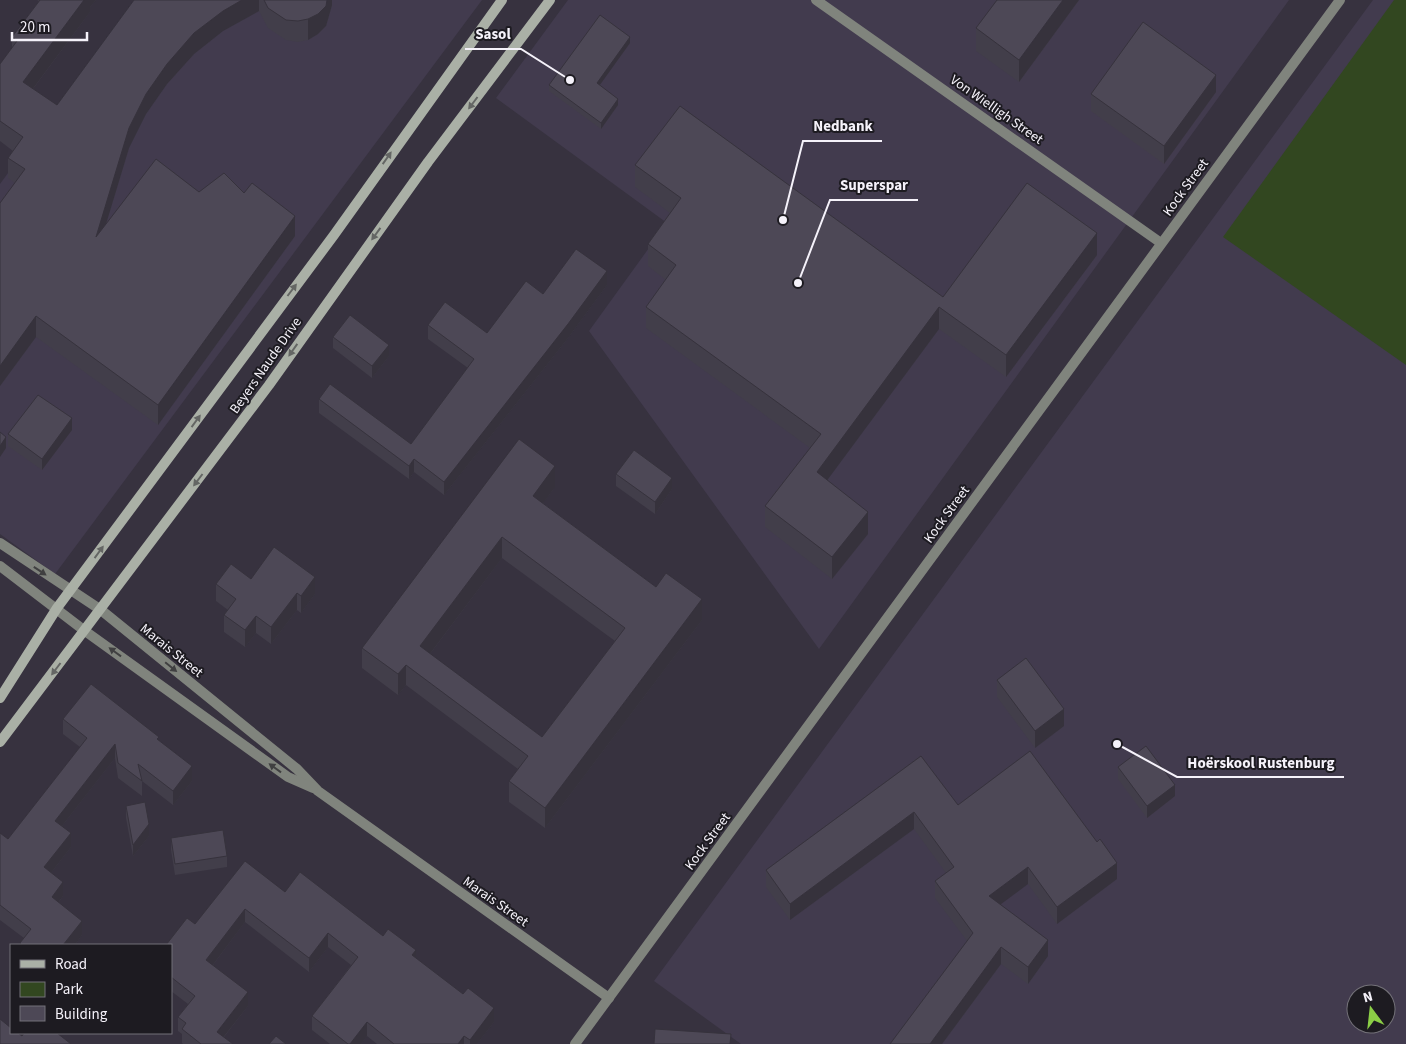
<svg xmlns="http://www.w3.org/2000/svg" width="1406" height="1044" viewBox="0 0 1406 1044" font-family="'Source Sans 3',sans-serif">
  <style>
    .built { fill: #423b4e; fill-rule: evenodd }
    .green { fill: #324720 }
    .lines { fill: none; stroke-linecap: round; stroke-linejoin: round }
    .street { stroke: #80847d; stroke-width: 10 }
    .secondary { stroke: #aab0a6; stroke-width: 10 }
    .wall { fill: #423e4a; fill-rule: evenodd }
    .shaded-wall { fill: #36323c }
    .building { fill: #4d4856; stroke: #36323c; fill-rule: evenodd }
    .oneway { fill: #646664 }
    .oneway2 { fill: #404041 }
    .labels { text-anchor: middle; stroke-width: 4; stroke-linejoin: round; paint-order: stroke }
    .street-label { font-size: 14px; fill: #f5f2fa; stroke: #1d1b21 }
    .leader { fill: none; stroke: #f5f2fa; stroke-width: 2 }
    .callout-dot { fill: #f5f2fa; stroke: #1d1b21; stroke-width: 2 }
    .callout-label { font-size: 15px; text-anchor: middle; font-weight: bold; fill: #f5f2fa; stroke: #1d1b21; stroke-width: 4; stroke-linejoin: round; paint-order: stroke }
  </style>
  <rect width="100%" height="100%" fill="#37323f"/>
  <g class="built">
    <polygon points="134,0 482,0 55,574 0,534 0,184"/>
    <polygon points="568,0 1289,0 819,649 589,331 667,223 496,98"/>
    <path d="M1373,0H1406V1044H741L654,981ZM1356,994H1386V1024H1356Z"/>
  </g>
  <polygon class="green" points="1394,0 1406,0 1406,365 1223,237"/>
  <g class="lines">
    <g class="street">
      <polyline points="816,0 1161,243"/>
      <polyline points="0,543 101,610 297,769 318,791 609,998"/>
      <polyline points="0,566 85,631 288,777 313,788"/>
      <polyline points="575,1044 1340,0"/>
    </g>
    <g class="secondary">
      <polyline points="0,698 57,608 334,235 502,0"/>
      <polyline points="0,742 269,385 428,162 550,0"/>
    </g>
  </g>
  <g class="wall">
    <polygon points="37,0 96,0 90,7 90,12 33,89 57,105 134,0 332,0 332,5 326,26 318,34 308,40 298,42 286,40 268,28 259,11 223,31 194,54 167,84 146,114 129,148 106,224 199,192 244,193 295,236 158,425 36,337 0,386 0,203 15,183 8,178 8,158 13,151 0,141 0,64 12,48 12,37 39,1"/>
    <polygon points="1079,0 1019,82 976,51 976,28"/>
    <polygon points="630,43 599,85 618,105 601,129 549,91 549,85"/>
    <polygon points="1216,92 1164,164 1091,111 1091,94"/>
    <polygon points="635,165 943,297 1097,255 1006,377 939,329 827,480 868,534 832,579 765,527 765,506 810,448 646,328 646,307 666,280 648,266 648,244 670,213 635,187"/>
    <polygon points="607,285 568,338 444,495 414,472 409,479 319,413 319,399 411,444 468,368 428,339 428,325 487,333 543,294"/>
    <polygon points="333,337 389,356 372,378 333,348"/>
    <polygon points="72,430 42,470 8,446 8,434"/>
    <polygon points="616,474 672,489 655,514 616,486"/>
    <path d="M555,487L543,503L656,587L702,620L545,828L509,802V781L518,769L406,685L398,695L362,668V648ZM502,558L615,641L542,737L430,654Z"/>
    <polygon points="251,579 315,594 301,613 297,610 271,644 256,633 245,647 224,632 224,615 228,610 216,601 216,584"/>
    <polygon points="997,680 1064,726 1035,748 997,697"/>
    <polygon points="63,719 159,741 192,781 173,805 142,781 142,796 118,778 115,758 62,826 71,847 51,873 63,896 59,902 82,935 75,945 20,945 20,943 24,938 0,920 0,833 8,839 80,747 63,734"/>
    <polygon points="921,756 958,805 1117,879 1057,924 1028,884 1000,904 1048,956 1028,984 1001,964 942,1044 890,1044 967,941 935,898 935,881 946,873 914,829 790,920 766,887 766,870"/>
    <polygon points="1118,767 1175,796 1147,818 1118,779"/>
    <polygon points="126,806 149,836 133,856 126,818"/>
    <polygon points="171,838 227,856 227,867 175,875 171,850"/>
    <polygon points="285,892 383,936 416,958 494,1022 477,1044 377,1044 367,1036 361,1044 330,1044 312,1030 312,1016 351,965 328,947 309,972 245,922 213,965 248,1006 224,1037 233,1044 183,1044 182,1043 182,1034 178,1031 178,1017 188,1004 171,991 171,945 195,924"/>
  </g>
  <g class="shaded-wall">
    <polygon points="84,0 96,0 90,7 90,12 23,102 23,82"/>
    <polygon points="242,0 259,0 259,11 223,31 194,54 167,84 146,114 129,148 96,257 96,237 129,128 146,94 167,64 194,33 223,11"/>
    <polygon points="327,0 332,0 332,5 326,26 318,34 308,40 308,19"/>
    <polygon points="1063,0 1079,0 1019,82 1019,60"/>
    <polygon points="630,37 630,43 597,89 597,83"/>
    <polygon points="1216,75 1216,92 1164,164 1164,146"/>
    <polygon points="618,99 618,105 601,129 601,123"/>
    <polygon points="295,216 295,236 158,425 158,405"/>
    <polygon points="1097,233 1097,255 1006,377 1006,355"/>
    <polygon points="607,271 607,285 568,338 444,495 444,482"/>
    <polygon points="939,307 939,329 817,494 817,472"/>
    <polygon points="36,316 36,337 0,386 0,366"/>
    <polygon points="389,345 389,356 372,378 372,366"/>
    <polygon points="72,418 72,430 42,470 42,459"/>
    <polygon points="6,437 6,448 0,457 0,446"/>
    <polygon points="414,459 414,472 409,479 409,466"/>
    <polygon points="555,466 555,487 533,517 533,496"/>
    <polygon points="672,478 672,489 655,514 655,502"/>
    <polygon points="868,512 868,534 832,579 832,557"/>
    <polygon points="502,537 502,558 420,667 420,646"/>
    <polygon points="315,577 315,594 301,613 301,596"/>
    <polygon points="297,593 297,610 271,644 271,627"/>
    <polygon points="702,599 702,620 545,828 545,808"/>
    <polygon points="256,616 256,633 245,647 245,630"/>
    <polygon points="406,665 406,685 398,695 398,674"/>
    <polygon points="1064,709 1064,726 1035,748 1035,731"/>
    <polygon points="115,744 115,758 55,835 55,821"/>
    <polygon points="192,766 192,781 173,805 173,791"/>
    <polygon points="1175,785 1175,796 1147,818 1147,806"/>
    <polygon points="914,812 914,829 790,920 790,904"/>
    <polygon points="149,824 149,836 133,856 133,845"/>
    <polygon points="71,833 71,847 44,882 44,867"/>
    <polygon points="1117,863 1117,879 1057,924 1057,907"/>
    <polygon points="1028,867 1028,884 989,913 989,896"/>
    <polygon points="63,882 63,896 52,911 52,897"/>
    <polygon points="245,909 245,922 206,974 206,960"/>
    <polygon points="82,921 82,935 75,945 63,945"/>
    <polygon points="328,933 328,947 309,972 309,958"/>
    <polygon points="1048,940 1048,956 1028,984 1028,967"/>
    <polygon points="1001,947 1001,964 942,1044 930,1044"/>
    <polygon points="416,950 416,964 412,955"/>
    <polygon points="248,992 248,1006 218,1044 217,1032"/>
    <polygon points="494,1008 494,1022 477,1044 470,1044 470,1040"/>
    <polygon points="367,1022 367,1036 361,1044 350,1044"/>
    <polygon points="464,1036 464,1044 458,1044"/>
  </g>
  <g class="building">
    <polygon points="40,0 84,0 23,82 57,105 134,0 242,0 223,11 194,33 167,64 146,94 129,128 96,237 156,159 199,192 224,173 244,193 252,183 295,216 158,405 36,316 0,366 0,203 25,169 8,158 23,137 0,121 0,64 17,41 12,37"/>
    <polygon points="264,0 327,0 326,6 318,14 308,19 298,21 286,20 268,8"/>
    <polygon points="997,0 1063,0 1019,60 976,28"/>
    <polygon points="600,15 630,37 597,83 618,99 601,123 549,85"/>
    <polygon points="1143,22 1216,75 1164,146 1091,94"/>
    <polygon points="680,106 943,297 1027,183 1097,233 1006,355 939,307 817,472 868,512 832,557 765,506 821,434 646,307 676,265 648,244 681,198 635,165"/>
    <polygon points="576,249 607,271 568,324 444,482 414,459 409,466 319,399 330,384 411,444 474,359 428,325 445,302 487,333 526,281 543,294"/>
    <polygon points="350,315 389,345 372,366 333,337"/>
    <polygon points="38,395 72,418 42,459 8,434"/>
    <polygon points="0,432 6,437 0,446"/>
    <path d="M519,439L555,466L533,496L656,587L666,573L702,599L545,808L509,781L528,756L406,665L398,674L362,648ZM502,537L625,628L542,737L420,646Z"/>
    <polygon points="634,450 672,478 655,502 616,474"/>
    <polygon points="274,547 315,577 301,596 297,593 271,627 256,616 245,630 224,615 236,599 216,584 231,564 251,579"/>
    <polygon points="1026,658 1064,709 1035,731 997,680"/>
    <polygon points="91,684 159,737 157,739 192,766 173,791 138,764 142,781 118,763 115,744 55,821 71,833 44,867 63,882 52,897 82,921 63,945 22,945 20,943 31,929 0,905 0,833 8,839 87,738 63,719"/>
    <polygon points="1146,746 1175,785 1147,806 1118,767"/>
    <polygon points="1030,751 1097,842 1100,839 1117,863 1057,907 1028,867 989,896 1048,940 1028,967 1001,947 930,1044 890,1044 973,933 935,881 954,867 914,812 790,904 766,870 921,756 958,805"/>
    <polygon points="145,802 149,824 133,845 126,806"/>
    <polygon points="223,830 227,856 175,864 171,838"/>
    <polygon points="245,861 285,892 300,872 383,936 388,929 416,950 412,955 463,994 468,988 494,1008 470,1040 464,1036 458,1044 394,1044 367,1022 350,1044 348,1044 312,1016 358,957 328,933 309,958 245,909 206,960 248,992 217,1032 233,1044 201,1044 182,1029 186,1023 178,1017 195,996 171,977 171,945 166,945 187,918 195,924"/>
    <polygon points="0,1019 11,1028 11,1033 18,1033 22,1036 24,1033 57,1033 71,1044 0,1044"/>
    <polygon points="655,1029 731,1034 730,1044 654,1044"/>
    <polygon points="276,1036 286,1044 269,1044"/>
  </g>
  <defs><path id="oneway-solid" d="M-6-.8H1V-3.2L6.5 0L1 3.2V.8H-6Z" transform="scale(1.25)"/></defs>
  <g class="oneway">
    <use href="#oneway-solid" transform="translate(473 103) rotate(127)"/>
    <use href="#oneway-solid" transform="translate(387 158) rotate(-55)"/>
    <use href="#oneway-solid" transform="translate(376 234) rotate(126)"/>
    <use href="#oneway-solid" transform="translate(292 290) rotate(-53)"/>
    <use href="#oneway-solid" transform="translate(293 350) rotate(125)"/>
    <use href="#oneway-solid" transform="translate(196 421) rotate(-54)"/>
    <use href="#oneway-solid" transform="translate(198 480) rotate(127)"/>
    <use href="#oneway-solid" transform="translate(99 552) rotate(-54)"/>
    <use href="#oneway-solid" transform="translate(56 669) rotate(127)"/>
  </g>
  <g class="oneway2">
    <use href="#oneway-solid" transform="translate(40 571) rotate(34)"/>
    <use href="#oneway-solid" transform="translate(115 652) rotate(-144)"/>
    <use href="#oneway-solid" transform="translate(171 667) rotate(39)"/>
    <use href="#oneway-solid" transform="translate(275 768) rotate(-144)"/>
  </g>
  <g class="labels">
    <g class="street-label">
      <text transform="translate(997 109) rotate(35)" y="5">Von Wielligh Street</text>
      <text transform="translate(1185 187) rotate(-54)" y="5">Kock Street</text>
      <text transform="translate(265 365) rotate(-55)" y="5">Beyers Naude Drive</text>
      <text transform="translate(946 514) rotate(-54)" y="5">Kock Street</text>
      <text transform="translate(172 650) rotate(39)" y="5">Marais Street</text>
      <text transform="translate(707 841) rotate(-54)" y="5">Kock Street</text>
      <text transform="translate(496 901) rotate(35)" y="5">Marais Street</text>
    </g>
  </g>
  <path class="leader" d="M570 80L521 49H465M783 220L803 141H882M798 283L830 200H918M1117 744L1177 777H1344"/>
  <g class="callout-dot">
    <circle cx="570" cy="80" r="5"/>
    <circle cx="783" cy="220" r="5"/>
    <circle cx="798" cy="283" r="5"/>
    <circle cx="1117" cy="744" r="5"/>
  </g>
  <g class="callout-label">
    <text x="493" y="39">Sasol</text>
    <text x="843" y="131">Nedbank</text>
    <text x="874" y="190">Superspar</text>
    <text x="1261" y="768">Hoërskool Rustenburg</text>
  </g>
  <rect x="10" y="944" width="162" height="90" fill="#1d1b21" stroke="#737178"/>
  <rect x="20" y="960" width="25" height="8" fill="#aab0a6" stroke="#737178"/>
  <text x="55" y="969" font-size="15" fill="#f5f2fa">Road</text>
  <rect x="20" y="982" width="25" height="15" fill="#324720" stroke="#737178"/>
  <text x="55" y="994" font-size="15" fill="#f5f2fa">Park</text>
  <rect x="20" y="1006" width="25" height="15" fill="#4d4856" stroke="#737178"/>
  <text x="55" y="1019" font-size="15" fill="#f5f2fa">Building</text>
  <g transform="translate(1371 1009) rotate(345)"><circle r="24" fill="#1d1b21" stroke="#737178"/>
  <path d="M0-4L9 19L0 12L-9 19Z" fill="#8bce46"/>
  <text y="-8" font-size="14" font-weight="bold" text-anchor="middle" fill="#f5f2fa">N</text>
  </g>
  <path d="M12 32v8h75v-8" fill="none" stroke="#f5f2fa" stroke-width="2.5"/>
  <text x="20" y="32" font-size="15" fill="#f5f2fa" stroke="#1d1b21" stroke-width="4" paint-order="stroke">20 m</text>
</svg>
